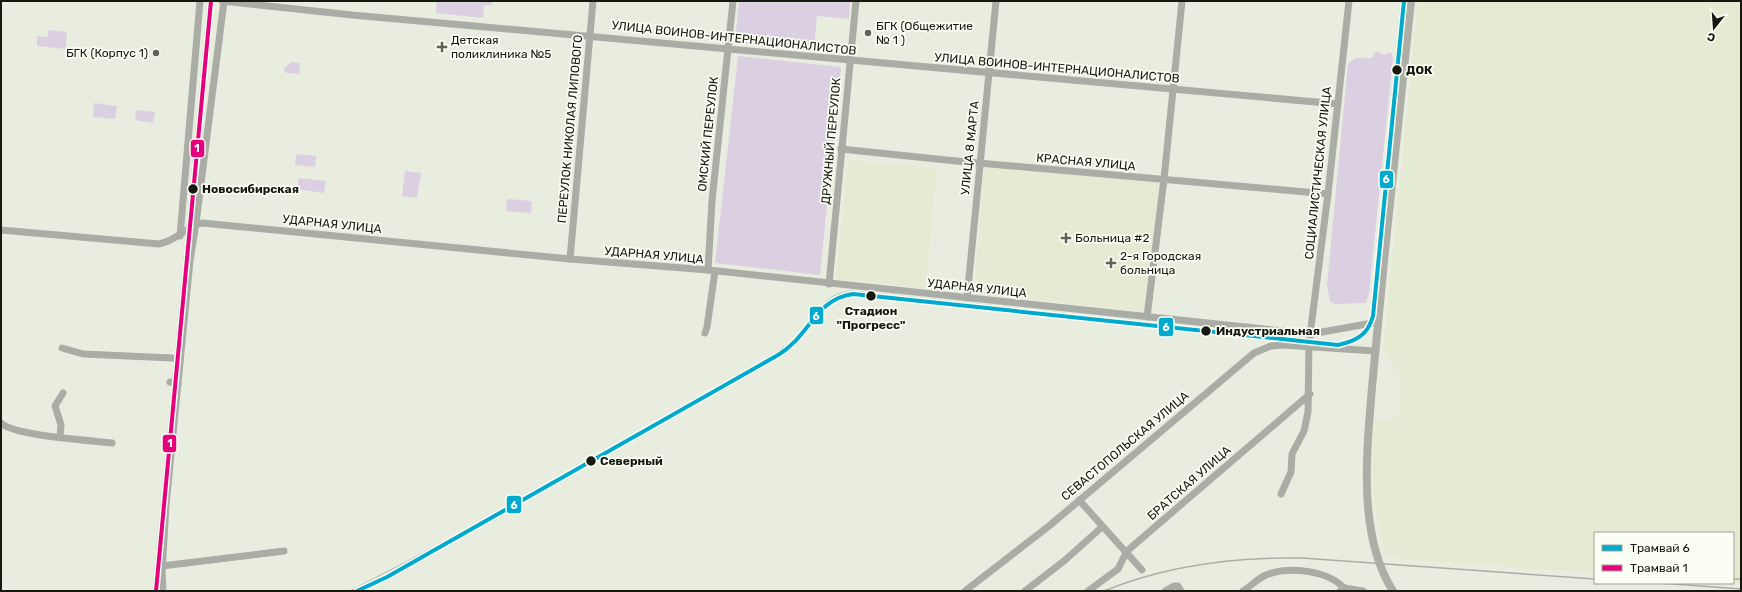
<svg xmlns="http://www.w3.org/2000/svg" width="1742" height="592" viewBox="0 0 1742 592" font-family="Rubik,sans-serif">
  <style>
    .built { fill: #e5ebd2 }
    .green { fill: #dbd0e2 }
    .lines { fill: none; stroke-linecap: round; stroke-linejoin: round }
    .minor { stroke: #aaaca6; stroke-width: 7 }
    .major { stroke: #adafa6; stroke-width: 8 }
    .tram { stroke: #acada6; stroke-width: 1 }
    .rail { stroke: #acada6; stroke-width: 1.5 }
    .tram-1-casing { stroke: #fbfef4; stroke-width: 7 }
    .tram-2-casing { stroke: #fbfef4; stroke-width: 7 }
    .tram-1 { stroke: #00a9ce; stroke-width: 4 }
    .tram-2 { stroke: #e5007d; stroke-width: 4 }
    .poi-dot { fill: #606358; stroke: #fbfef4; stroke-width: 1.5 }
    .stop-dot { fill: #16190f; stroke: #fbfef4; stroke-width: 1.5 }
    .labels { text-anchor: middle; stroke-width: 3.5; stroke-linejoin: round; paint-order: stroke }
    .poi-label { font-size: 12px; fill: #16190f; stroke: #fbfef4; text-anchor: start }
    .street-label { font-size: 12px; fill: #16190f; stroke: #fbfef4 }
    .stop-label { font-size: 12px; font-weight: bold; fill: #16190f; stroke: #fbfef4; text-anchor: start }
    .line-badge { stroke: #fbfef4; stroke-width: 1.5 }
    .badge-label { font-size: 11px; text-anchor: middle; font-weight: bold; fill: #fff }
  </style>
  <rect width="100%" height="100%" fill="#e9eddf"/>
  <g class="built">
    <polygon points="1418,1 1741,1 1741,583 1733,582 1733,533 1595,533 1595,573 1399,559 1385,555 1374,500 1372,467 1375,422 1400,415 1401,375 1383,350"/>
    <polygon points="848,160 937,169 925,288 836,279"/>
    <polygon points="984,167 1161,181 1144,312 1043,300 974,294"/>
  </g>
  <g class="green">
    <polygon points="437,1 492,1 492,5 484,5 483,18 436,13"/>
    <polygon points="739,1 850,1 849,19 817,16 814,50 735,42"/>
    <polygon points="48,30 67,32 66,49 37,46 37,36 48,37"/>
    <polygon points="1376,51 1384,55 1391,52 1393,58 1369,293 1366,303 1335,304 1330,301 1327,285 1348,63 1356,58 1372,58"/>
    <polygon points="738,56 841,67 820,275 715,263"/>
    <polygon points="292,62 300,63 299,74 287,73 284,71 284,68"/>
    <polygon points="94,103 117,106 115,119 93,117"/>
    <polygon points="136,110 155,112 153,123 135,120"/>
    <polygon points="296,154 316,156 315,167 295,165"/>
    <polygon points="405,171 421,173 417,198 402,196"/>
    <polygon points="299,178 326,181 324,193 297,189"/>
    <polygon points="507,199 532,201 531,213 506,211"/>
  </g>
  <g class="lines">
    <g class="minor">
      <polyline points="222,1 352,15 1338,104"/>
      <polyline points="841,149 956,161 1328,194"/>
      <path d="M1,230L159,244C177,241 188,225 202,223L570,259L708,270L1311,334L1378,322"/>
      <polyline points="180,236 200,1"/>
      <polyline points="570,259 593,1"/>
      <polyline points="708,270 712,201 733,1"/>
      <polyline points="829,284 856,1"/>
      <polyline points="967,298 996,1"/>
      <polyline points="1147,317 1164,179 1182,1"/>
      <polyline points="705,333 707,327 715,271"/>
      <polyline points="62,348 83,354 172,358"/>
      <polyline points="170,382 178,384"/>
      <path d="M1,423C15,436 89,440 112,443"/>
      <polyline points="60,437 61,425 55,406 63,393"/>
      <polyline points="1281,494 1291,472 1292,454 1304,431 1308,412 1309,343 1328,194 1349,1"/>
      <polyline points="1079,500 1142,570"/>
      <polyline points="162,566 284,551"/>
      <polyline points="163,591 162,573 166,505 190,261 196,223 224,1"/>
      <polyline points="965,591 1049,526 1254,353 1271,346 1283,345 1375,351"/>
      <polyline points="1025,591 1064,561 1102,527"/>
      <polyline points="1088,591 1118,569 1127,551 1310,394"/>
      <polyline points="1165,591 1174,586 1178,586 1181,591"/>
      <path d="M1243,591C1251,586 1257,579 1266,575C1288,566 1327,570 1344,588"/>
      <polyline points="1340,591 1344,588 1363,591"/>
    </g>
    <path class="major" d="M1393,591C1357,535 1367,450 1372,387C1376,341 1381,296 1385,251C1394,168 1402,84 1411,1"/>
    <g class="tram">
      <polyline points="153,591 208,1"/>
      <path d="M350,591C494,518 634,434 774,354C782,348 790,343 797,337C814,318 823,292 853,291L1338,342C1355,339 1366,332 1371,314L1401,1"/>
    </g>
    <g class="rail">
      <polyline points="1733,579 1741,579"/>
      <polyline points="1659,583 1741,589"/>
      <path d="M1104,591C1167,565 1233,557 1302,558L1595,579"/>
    </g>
    <defs>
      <path id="tram-1" d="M357,591L387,577L778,355C810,336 815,299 853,294L1338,345C1356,341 1368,335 1373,316L1404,1"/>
      <polyline id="tram-2" points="156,591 211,1"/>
    </defs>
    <use href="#tram-1" class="tram-1-casing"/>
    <use href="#tram-2" class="tram-2-casing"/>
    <use href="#tram-1" class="tram-1"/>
    <use href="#tram-2" class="tram-2"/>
  </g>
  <g class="poi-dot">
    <circle cx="868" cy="33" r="4"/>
    <path d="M440 41h4v4h4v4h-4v4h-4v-4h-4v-4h4z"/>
    <circle cx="156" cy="53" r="4"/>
    <path d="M1064 232h4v4h4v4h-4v4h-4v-4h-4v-4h4z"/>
    <path d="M1109 257h4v4h4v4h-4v4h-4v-4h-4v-4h4z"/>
  </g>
  <g class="stop-dot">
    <circle cx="1397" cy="70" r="5.5"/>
    <circle cx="193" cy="189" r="5.5"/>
    <circle cx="871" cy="296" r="5.5"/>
    <circle cx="1206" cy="331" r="5.5"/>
    <circle cx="591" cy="461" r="5.5"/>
  </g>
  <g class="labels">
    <g class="poi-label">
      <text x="876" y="30">БГК (Общежитие<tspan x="876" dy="14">№ 1 )</tspan></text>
      <text x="451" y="44">Детская<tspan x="451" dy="14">поликлиника №5</tspan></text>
      <text x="148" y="57" text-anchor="end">БГК (Корпус 1)</text>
      <text x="1075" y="242">Больница #2</text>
      <text x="1120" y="260">2-я Городская<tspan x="1120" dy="14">больница</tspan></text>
    </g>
    <g class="street-label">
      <text transform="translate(734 38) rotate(6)" y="4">УЛИЦА ВОИНОВ-ИНТЕРНАЦИОНАЛИСТОВ</text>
      <text transform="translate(1057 68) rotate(5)" y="4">УЛИЦА ВОИНОВ-ИНТЕРНАЦИОНАЛИСТОВ</text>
      <text transform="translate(570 129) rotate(-85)" y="4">ПЕРЕУЛОК НИКОЛАЯ ЛИПОВОГО</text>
      <text transform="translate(708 134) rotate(-84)" y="4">ОМСКИЙ ПЕРЕУЛОК</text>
      <text transform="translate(831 141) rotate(-85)" y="4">ДРУЖНЫЙ ПЕРЕУЛОК</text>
      <text transform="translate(970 148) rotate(-84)" y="4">УЛИЦА 8 МАРТА</text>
      <text transform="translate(1086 162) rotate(5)" y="4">КРАСНАЯ УЛИЦА</text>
      <text transform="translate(1318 173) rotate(-84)" y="4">СОЦИАЛИСТИЧЕСКАЯ УЛИЦА</text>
      <text transform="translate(332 224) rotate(6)" y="4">УДАРНАЯ УЛИЦА</text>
      <text transform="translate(654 255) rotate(5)" y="4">УДАРНАЯ УЛИЦА</text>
      <text transform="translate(977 288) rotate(6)" y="4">УДАРНАЯ УЛИЦА</text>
      <text transform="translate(1125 446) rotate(-40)" y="4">СЕВАСТОПОЛЬСКАЯ УЛИЦА</text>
      <text transform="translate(1189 483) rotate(-41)" y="4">БРАТСКАЯ УЛИЦА</text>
    </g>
    <g class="stop-label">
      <text x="1406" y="74">ДОК</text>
      <text x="202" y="193">Новосибирская</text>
      <text x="871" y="315" text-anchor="middle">Стадион<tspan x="871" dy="14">"Прогресс"</tspan></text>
      <text x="1216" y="335">Индустриальная</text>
      <text x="600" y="465">Северный</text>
    </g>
  </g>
  <g class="line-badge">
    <rect x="190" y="139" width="15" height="19" rx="4" fill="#e5007d"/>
    <rect x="1379" y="170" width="15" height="19" rx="4" fill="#00a9ce"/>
    <rect x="809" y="306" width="15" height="19" rx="4" fill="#00a9ce"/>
    <rect x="1158" y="317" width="16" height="20" rx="4" fill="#00a9ce"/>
    <rect x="162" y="434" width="15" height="19" rx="4" fill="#e5007d"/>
    <rect x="506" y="495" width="16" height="19" rx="4" fill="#00a9ce"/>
  </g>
  <g class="badge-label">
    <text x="197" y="152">1</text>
    <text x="1386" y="183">6</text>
    <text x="816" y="320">6</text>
    <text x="1166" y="331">6</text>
    <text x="170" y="447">1</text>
    <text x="514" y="509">6</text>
  </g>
  <rect width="1742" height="592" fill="none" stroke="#16190f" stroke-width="4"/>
  <rect x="1594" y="532" width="140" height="52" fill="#fbfef4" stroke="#9fa298"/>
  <rect x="1602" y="545" width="20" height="6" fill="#00a9ce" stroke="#9fa298"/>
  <text x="1630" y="552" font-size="12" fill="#16190f">Трамвай 6</text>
  <rect x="1602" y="565" width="20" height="6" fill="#e5007d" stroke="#9fa298"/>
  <text x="1630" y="572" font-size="12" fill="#16190f">Трамвай 1</text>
  <g transform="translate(1714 28) rotate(197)" stroke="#fbfef4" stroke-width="3" paint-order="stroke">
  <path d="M0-3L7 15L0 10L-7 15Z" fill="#16190f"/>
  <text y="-6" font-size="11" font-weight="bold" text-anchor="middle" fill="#16190f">С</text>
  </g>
</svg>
